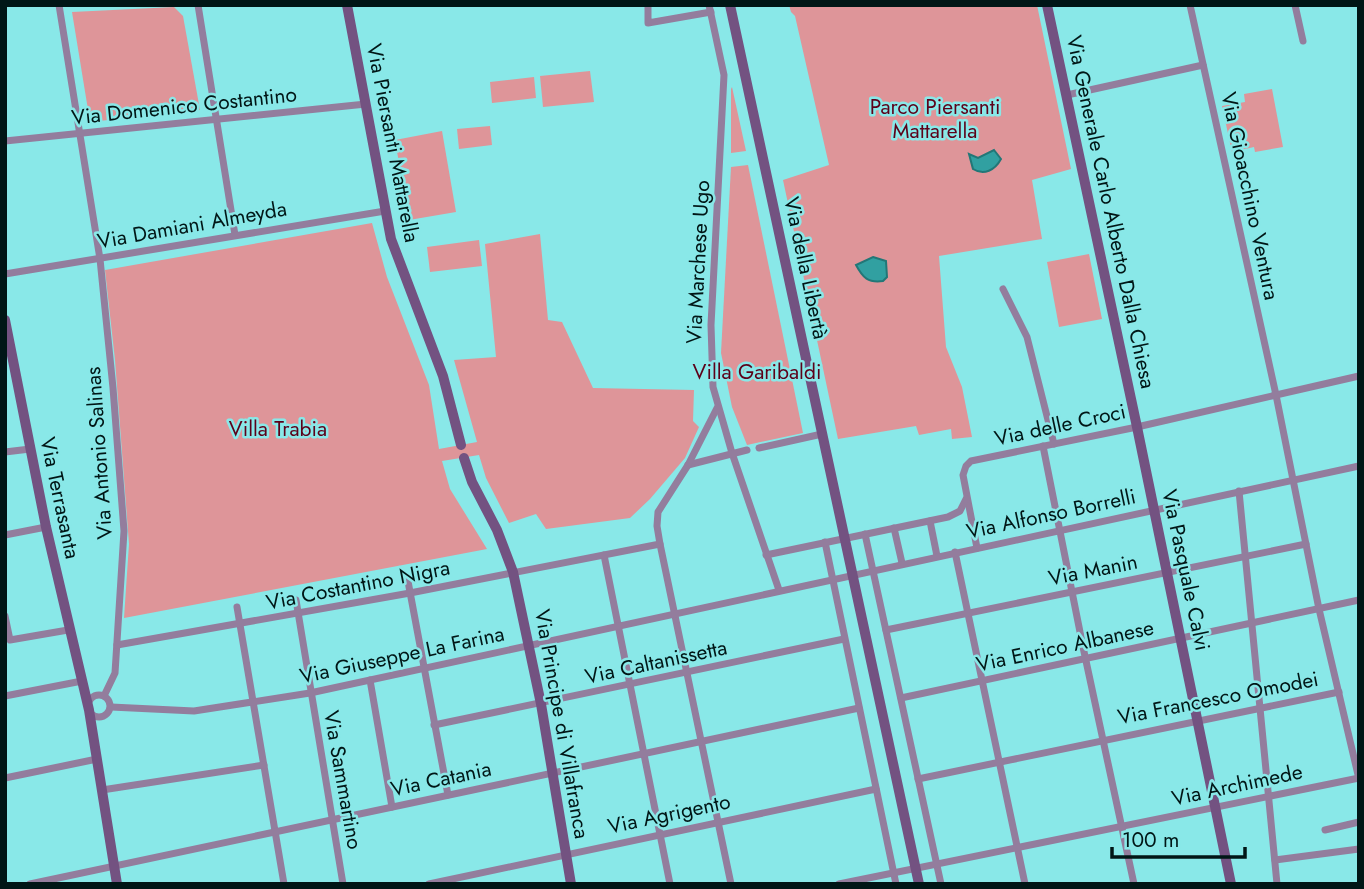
<svg xmlns="http://www.w3.org/2000/svg" width="1364" height="889" viewBox="0 0 1364 889" font-family="Jost,sans-serif">
  <style>
    .green { fill: #de9599 }
    .water { fill: #31a0a1; stroke: #277; stroke-width: 2 }
    .lines { fill: none; stroke-linecap: round; stroke-linejoin: round }
    .street { stroke: #937d9d; stroke-width: 7 }
    .secondary { stroke: #735281; stroke-width: 10 }
    .labels { text-anchor: middle; stroke-width: 5; stroke-linejoin: round; paint-order: stroke }
    .street-label { font-size: 21px; fill: #001616; stroke: #89e8e8 }
    .park-label { font-size: 21px; fill: #5c0119; stroke: #89e8e8 }
  </style>
  <rect width="100%" height="100%" fill="#89e8e8"/>
  <g class="green">
    <polygon points="789,5 1037,5 1071,169 1032,180 1042,239 939,256 946,347 962,387 972,437 952,439 951,429 919,435 916,426 838,439 783,180 829,165 795,16 791,12"/>
    <polygon points="174,7 183,16 200,110 90,122 72,12"/>
    <polygon points="590,71 594,102 543,107 540,76"/>
    <polygon points="534,77 536,98 492,103 490,82"/>
    <polygon points="732,87 746,151 731,153 731,89"/>
    <polygon points="1272,89 1283,147 1255,152 1254,147 1232,152 1222,106 1245,102 1244,94"/>
    <polygon points="490,126 492,145 459,149 457,129"/>
    <polygon points="442,131 456,212 409,220 395,140"/>
    <polygon points="748,165 803,433 747,445 732,407 721,353 731,167"/>
    <polygon points="372,223 387,277 429,385 439,449 477,442 454,360 496,357 485,244 540,234 548,320 562,322 593,388 694,390 693,421 699,427 685,458 650,499 630,518 546,529 536,514 509,523 486,478 479,455 442,461 450,489 487,549 124,618 129,544 115,360 105,270"/>
    <polygon points="479,240 482,266 430,272 427,247"/>
    <polygon points="1089,254 1102,319 1059,327 1047,262"/>
  </g>
  <g class="water">
    <path d="M994,150L1001,159C995,170 984,176 973,169L969,154L978,158Z"/>
    <path d="M873,257L886,261L887,277L883,281C868,283 863,278 856,265Z"/>
  </g>
  <g class="lines">
    <g class="street">
      <polyline points="59,5 100,259 113,388 124,531 115,673 104,696"/>
      <polyline points="198,5 235,235"/>
      <polyline points="648,5 648,23 711,12"/>
      <polyline points="709,5 724,75 711,325 713,387 732,453 779,590"/>
      <polyline points="1190,5 1276,395 1319,609 1359,779"/>
      <polyline points="1295,5 1303,41"/>
      <polyline points="1067,95 1203,65"/>
      <polyline points="5,141 366,104"/>
      <polyline points="5,274 385,211"/>
      <polyline points="1003,289 1027,337 1054,444"/>
      <polyline points="1043,446 1083,647 1134,884"/>
      <polyline points="759,448 822,434"/>
      <polyline points="5,452 30,449"/>
      <polyline points="688,465 747,450"/>
      <polyline points="1239,491 1277,884"/>
      <polyline points="930,521 937,556"/>
      <polyline points="894,528 902,563"/>
      <polyline points="865,534 941,884"/>
      <polyline points="5,535 46,527"/>
      <polyline points="825,542 896,884"/>
      <polyline points="660,544 731,884"/>
      <polyline points="977,548 963,475 966,466 971,461 1137,427 1359,376"/>
      <polyline points="955,552 1025,884"/>
      <polyline points="604,555 670,884"/>
      <polyline points="766,555 948,517 960,511 966,499"/>
      <polyline points="407,576 448,795"/>
      <polyline points="296,600 343,884"/>
      <polyline points="237,607 284,884"/>
      <polyline points="5,616 10,640 68,630"/>
      <polyline points="886,630 1306,544"/>
      <polyline points="117,645 410,593 660,544 657,526 658,512 688,465 717,408"/>
      <polyline points="370,680 392,807"/>
      <circle cx="99" cy="706" r="11"/>
      <polyline points="5,696 82,681"/>
      <polyline points="901,698 1359,600"/>
      <polyline points="111,707 194,711 310,693 1359,466"/>
      <polyline points="434,725 844,639"/>
      <polyline points="5,778 97,759"/>
      <polyline points="918,779 1339,692"/>
      <polyline points="102,790 264,765"/>
      <polyline points="1325,830 1359,822"/>
      <polyline points="1275,860 1359,849"/>
      <polyline points="30,884 859,708"/>
      <polyline points="429,884 876,789"/>
      <polyline points="839,884 1359,778"/>
    </g>
    <g class="secondary">
      <polyline points="347,5 391,239 443,376 461,445"/>
      <polyline points="730,5 919,884"/>
      <polyline points="1047,5 1137,427 1231,884"/>
      <polyline points="5,320 46,527 89,710 117,884"/>
      <polyline points="464,458 472,482 497,530 513,572 541,704 571,884"/>
    </g>
  </g>
  <g class="labels">
    <g class="street-label">
      <text transform="translate(184 106) rotate(-6)" y="7">Via Domenico Costantino</text>
      <text transform="translate(393 143) rotate(79)" y="7">Via Piersanti Mattarella</text>
      <text transform="translate(1250 196) rotate(78)" y="7">Via Gioacchino Ventura</text>
      <text transform="translate(1111 212) rotate(78)" y="7">Via Generale Carlo Alberto Dalla Chiesa</text>
      <text transform="translate(192 225) rotate(-10)" y="7">Via Damiani Almeyda</text>
      <text transform="translate(698 262) rotate(-87)" y="7">Via Marchese Ugo</text>
      <text transform="translate(806 268) rotate(78)" y="7">Via della Libertà</text>
      <text transform="translate(1060 425) rotate(-12)" y="7">Via delle Croci</text>
      <text transform="translate(99 453) rotate(-94)" y="7">Via Antonio Salinas</text>
      <text transform="translate(60 498) rotate(78)" y="7">Via Terrasanta</text>
      <text transform="translate(1051 514) rotate(-12)" y="7">Via Alfonso Borrelli</text>
      <text transform="translate(1093 570) rotate(-11)" y="7">Via Manin</text>
      <text transform="translate(1186 570) rotate(78)" y="7">Via Pasquale Calvi</text>
      <text transform="translate(358 585) rotate(-11)" y="7">Via Costantino Nigra</text>
      <text transform="translate(1065 646) rotate(-12)" y="7">Via Enrico Albanese</text>
      <text transform="translate(402 655) rotate(-12)" y="7">Via Giuseppe La Farina</text>
      <text transform="translate(656 662) rotate(-12)" y="7">Via Caltanissetta</text>
      <text transform="translate(1218 698) rotate(-11)" y="7">Via Francesco Omodei</text>
      <text transform="translate(562 724) rotate(80)" y="7">Via Principe di Villafranca</text>
      <text transform="translate(441 779) rotate(-12)" y="7">Via Catania</text>
      <text transform="translate(343 780) rotate(80)" y="7">Via Sammartino</text>
      <text transform="translate(1237 785) rotate(-12)" y="7">Via Archimede</text>
      <text transform="translate(669 814) rotate(-12)" y="7">Via Agrigento</text>
    </g>
    <g class="park-label">
      <text x="935" y="114">Parco Piersanti<tspan x="935" dy="24">Mattarella</tspan></text>
      <text x="757" y="379">Villa Garibaldi</text>
      <text x="278" y="436">Villa Trabia</text>
    </g>
  </g>
  <rect width="1364" height="889" fill="none" stroke="#001616" stroke-width="14"/>
  <path d="M1112 847v10h133v-10" fill="none" stroke="#001616" stroke-width="3.5"/>
  <text x="1122" y="847" font-size="21" fill="#001616" stroke="#89e8e8" stroke-width="5" paint-order="stroke">100 m</text>
</svg>
